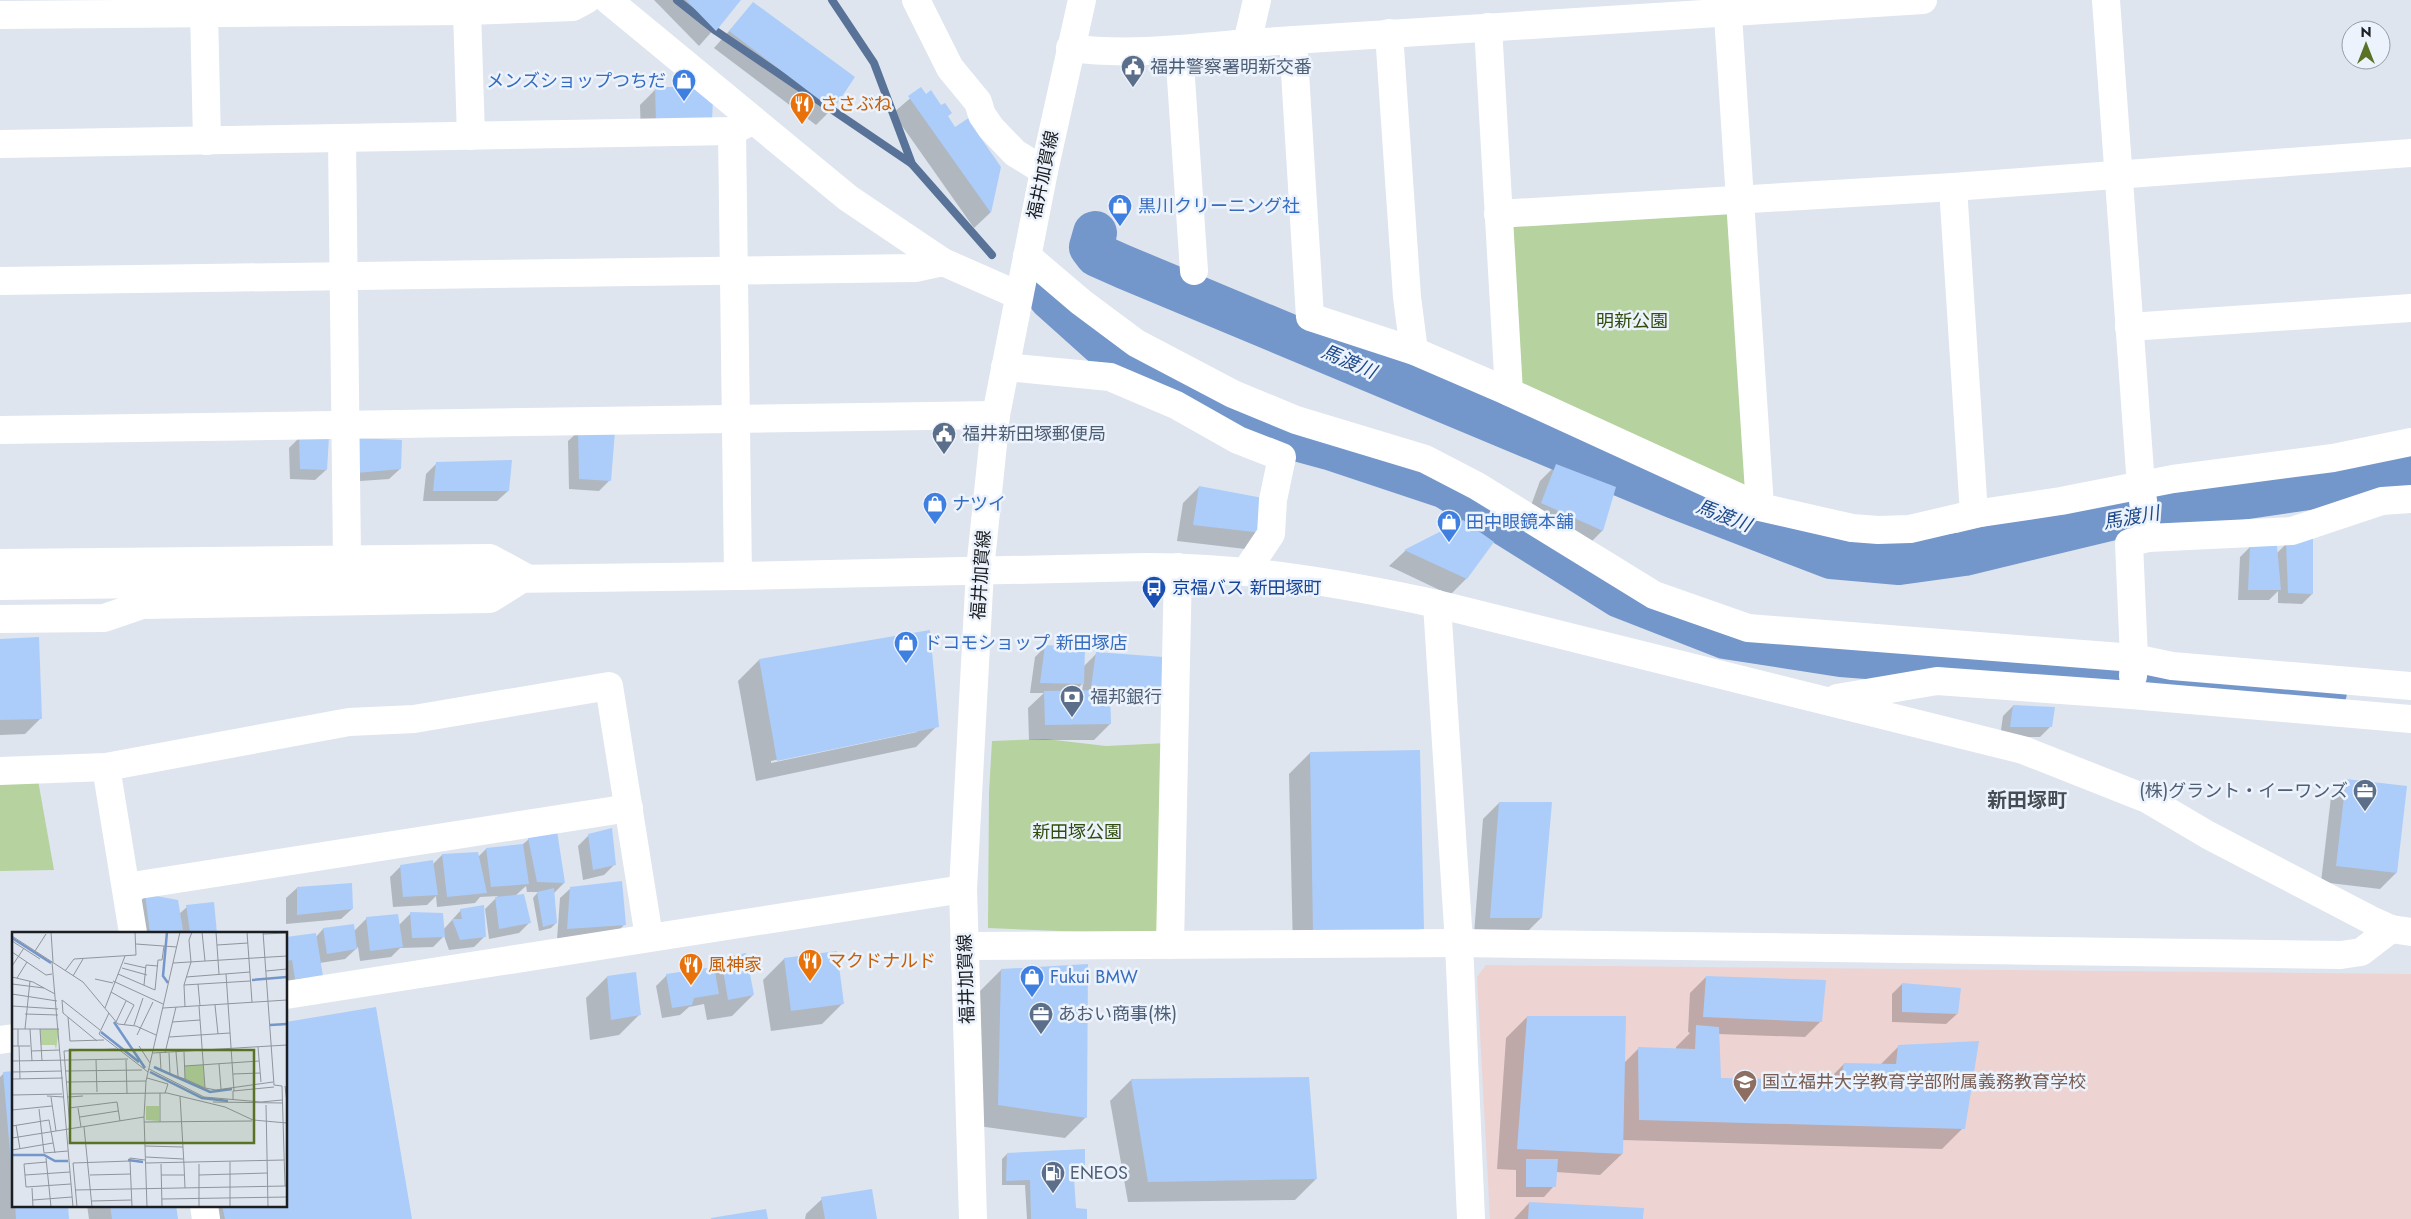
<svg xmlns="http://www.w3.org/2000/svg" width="2411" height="1219" viewBox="0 0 2411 1219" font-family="Jost,'Noto Sans JP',sans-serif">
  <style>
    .education { fill: #eed3d3 }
    .green { fill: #b5d29f }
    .shadow { fill: #0003; fill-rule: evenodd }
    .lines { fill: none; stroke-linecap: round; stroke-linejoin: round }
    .stream { stroke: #597298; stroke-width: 8 }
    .river { stroke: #7396cb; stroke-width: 44 }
    .building { fill: #accdf9 }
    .minor { stroke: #fff; stroke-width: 28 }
    .major { stroke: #fff; stroke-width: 28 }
    .labels { text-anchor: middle; stroke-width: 5; stroke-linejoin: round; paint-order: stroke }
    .service-label { font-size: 18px; fill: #4e5e75; stroke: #ecf3fc; text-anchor: start }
    .shop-label { font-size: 18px; fill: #366cbe; stroke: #ecf3fc; text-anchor: start }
    .food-label { font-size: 18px; fill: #c56008; stroke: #ecf3fc; text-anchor: start }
    .street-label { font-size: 18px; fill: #1b1d20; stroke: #ecf3fc }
    .park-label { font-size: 18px; fill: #304d0e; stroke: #ecf3fc }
    .transit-label { font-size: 18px; fill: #164399; stroke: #ecf3fc; text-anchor: start }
    .education-label { font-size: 18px; fill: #785e54; stroke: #ecf3fc; text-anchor: start }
    .water-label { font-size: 19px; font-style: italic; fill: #1e498a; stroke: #ecf3fc }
    .quarter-label { font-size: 20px; font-weight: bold; fill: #474d54; stroke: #ecf3fc }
    .inset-river { fill: none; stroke: #7396cb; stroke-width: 2.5 }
    .inset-road { fill: none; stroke: #90959c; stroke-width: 1 }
    .view { fill: #597225; fill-opacity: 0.15; stroke: #597225; stroke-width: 2.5 }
    .inset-edge { fill: none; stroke: #1b1d20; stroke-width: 2.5 }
  </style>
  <rect width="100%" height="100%" fill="#dee5ef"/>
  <polygon class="education" points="1486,965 2411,974 2411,1219 1490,1219 1477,977"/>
  <g class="green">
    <polygon points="1740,199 1760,507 1509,392 1498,214"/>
    <polygon points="1046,739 1106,746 1167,743 1161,935 988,928 989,793 992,741"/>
    <polygon points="36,769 54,870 0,871 0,771"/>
  </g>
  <g class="shadow">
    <polygon points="654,0 740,0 699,46"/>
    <polygon points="753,4 832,109 816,125 714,48"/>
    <polygon points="700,88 641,138 640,105 656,89"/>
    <polygon points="921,89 955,129 975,132 1000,167 990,213 974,228 893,113"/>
    <polygon points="579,431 610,480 599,491 569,489 568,441"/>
    <polygon points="300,437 326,470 315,480 290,479 289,448"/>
    <polygon points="346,450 400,469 389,479 346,482"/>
    <polygon points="437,463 508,491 497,501 423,501 426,474"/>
    <polygon points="1556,465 1615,488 1602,531 1586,547 1526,519 1540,481"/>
    <polygon points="1199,487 1272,501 1254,550 1177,541 1183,503"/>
    <polygon points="1463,522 1492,542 1466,579 1450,595 1389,566 1405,551"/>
    <polygon points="2287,543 2312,594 2302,604 2278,603 2278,591 2269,600 2238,600 2240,557 2250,547 2277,553"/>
    <polygon points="0,640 41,718 25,734 0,735"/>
    <path d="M1046,646L1084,666L1097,653L1161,689L1151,699L1109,698L1110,724L1094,740H1029L1028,708L1044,693H1030L1035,657ZM1083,683L1082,692H1074Z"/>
    <path d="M759,660L937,726L916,747L756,781L738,681ZM917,730V732L771,763V761Z"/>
    <polygon points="2013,706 2051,726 2040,737 2000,737 2003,716"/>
    <polygon points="1310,753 1422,928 1401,949 1293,951 1289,774"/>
    <polygon points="2347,781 2396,873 2380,889 2321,882 2331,797"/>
    <polygon points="1499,803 1541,918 1525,934 1474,934 1483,819"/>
    <polygon points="589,835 615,864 604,875 583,880 578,846"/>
    <polygon points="529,839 564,883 553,894 556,923 551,928 539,931 533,898 538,892 527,892 526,886 515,896 529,923 519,933 489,939 485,909 498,896 480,897 475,903 437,907 436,896 427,905 393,907 390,877 400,867 432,865 442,855 478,857 486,849 522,845"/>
    <polygon points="297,888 352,909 341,919 286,924 286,898"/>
    <polygon points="571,888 625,924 614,935 557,939 560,898"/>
    <polygon points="146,896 179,914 187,907 215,933 139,933 135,906"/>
    <polygon points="461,910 484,937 474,947 449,950 444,936 433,947 400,948 391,957 360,961 358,947 345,959 320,963 322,975 286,989 286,939 315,938 323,929 354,931 367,918 399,925 411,913 443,930"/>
    <polygon points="745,955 753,995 732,1016 707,1020 704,1004 689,1007 680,1015 662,1018 656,986 667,975 711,969 721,959"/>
    <polygon points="784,959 843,1003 822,1024 771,1031 763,980"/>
    <polygon points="1001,970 1086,1117 1065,1138 978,1126 980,991"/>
    <polygon points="607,977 640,1014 619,1035 590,1040 586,998"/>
    <polygon points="1706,977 1821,1021 1805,1037 1718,1034 1720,1079 1827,1081 1844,1064 1880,1065 1898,1047 1963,1128 1942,1149 1622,1140 1622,1154 1600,1175 1556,1172 1554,1186 1544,1197 1516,1197 1516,1170 1497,1169 1506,1038 1527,1017 1624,1063 1638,1049 1676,1050 1676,1047 1690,1033 1688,1032 1690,993"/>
    <polygon points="1902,984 1957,1014 1946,1024 1892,1022 1892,994"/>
    <polygon points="14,1072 14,1205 67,1205 68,1219 0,1219 0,1077 4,1073"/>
    <polygon points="1131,1080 1316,1179 1295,1200 1128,1202 1110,1101"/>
    <polygon points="1007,1154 1084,1175 1079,1180 1073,1181 1075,1209 1086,1219 1027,1219 1025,1185 1002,1185 1002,1159"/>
    <polygon points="822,1199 876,1219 805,1219 806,1214"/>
    <polygon points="1529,1203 1642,1219 1514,1219"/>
    <polygon points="87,1205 174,1205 177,1219 89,1219"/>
    <polygon points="204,1205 286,1205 411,1219 206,1219"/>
  </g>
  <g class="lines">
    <g class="stream">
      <polyline points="677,0 716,31 912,164"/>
      <polyline points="832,0 874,63 912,164 992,255"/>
    </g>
    <g class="river">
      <polyline points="1095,233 1091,247 1097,255 1124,267 1675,497 1831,557 1899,563 1964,554 2109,519 2193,505 2411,473"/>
      <polyline points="1050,297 1108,349 1245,425 1329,448 1446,487 1620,596 1725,637 1841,655 2325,692"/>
    </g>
  </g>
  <g class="building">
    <polygon points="686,0 741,0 716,31"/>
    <polygon points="753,2 855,77 833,110 729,31"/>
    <polygon points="655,87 700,87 713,97 712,121 656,123"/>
    <polygon points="921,87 926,94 931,90 941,105 945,103 952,113 948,116 955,127 970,117 979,129 976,131 1001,167 991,213 908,96"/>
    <polygon points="578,429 615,431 611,481 579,479"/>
    <polygon points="299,436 329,437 327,470 300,469"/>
    <polygon points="356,438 402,440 401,469 356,473"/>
    <polygon points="512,460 509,491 433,491 436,462"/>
    <polygon points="1556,464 1616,487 1603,531 1541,503"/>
    <polygon points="1199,486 1273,500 1271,534 1193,525"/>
    <polygon points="1463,520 1494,542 1467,579 1404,550"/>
    <polygon points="2313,539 2313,594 2288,593 2286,541"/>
    <polygon points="2250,545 2277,546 2281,590 2248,590"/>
    <polygon points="930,630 939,727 777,761 759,659"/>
    <polygon points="39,637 42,719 0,720 0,639"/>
    <polygon points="1045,645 1085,648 1084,684 1040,683"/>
    <polygon points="1096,652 1163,657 1162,689 1091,687"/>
    <polygon points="1110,690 1111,724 1045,725 1044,691"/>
    <polygon points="2013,705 2055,707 2052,727 2010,727"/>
    <polygon points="1420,750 1424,929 1313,931 1310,752"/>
    <polygon points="2346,779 2407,786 2397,873 2336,866"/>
    <polygon points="1499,802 1552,802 1542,918 1490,918"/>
    <polygon points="612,828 616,865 593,870 588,834"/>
    <polygon points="557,831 565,883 537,882 528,838"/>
    <polygon points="523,844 529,884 491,887 486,848"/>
    <polygon points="478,852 487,893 447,897 442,854"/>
    <polygon points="433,860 438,895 403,897 400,865"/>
    <polygon points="622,881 626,925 567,929 570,887"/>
    <polygon points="352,883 353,909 297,915 297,887"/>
    <polygon points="554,888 557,923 543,927 537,892"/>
    <polygon points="145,894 178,900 183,930 150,933"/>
    <polygon points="524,894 531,923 499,929 495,897"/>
    <polygon points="214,902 217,933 190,932 186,905"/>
    <polygon points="484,905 486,937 460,940 452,919 462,919 460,909"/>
    <polygon points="410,912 443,913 445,937 412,938"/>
    <polygon points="398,914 403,947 370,951 366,917"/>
    <polygon points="354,924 357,949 327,954 323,928"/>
    <polygon points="316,933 323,976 295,979 292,960 286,961 286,937"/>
    <polygon points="837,951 844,1004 791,1011 784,958"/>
    <polygon points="746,953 754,995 728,1000 721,958"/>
    <polygon points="1088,964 1087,1118 998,1105 1001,969"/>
    <polygon points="714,967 719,994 694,998 692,1005 672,1008 666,974"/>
    <polygon points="636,972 641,1015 611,1020 607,976"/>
    <polygon points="1706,976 1826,980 1822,1022 1703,1017"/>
    <polygon points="1902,983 1961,988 1958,1014 1902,1012"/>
    <polygon points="376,1007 412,1219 225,1219 222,1205 286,1205 286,1022"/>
    <polygon points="1527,1016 1626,1016 1623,1154 1517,1149"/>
    <polygon points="1696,1025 1719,1027 1721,1078 1840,1080 1844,1063 1896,1064 1898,1045 1979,1041 1965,1129 1639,1120 1638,1047 1695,1049"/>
    <polygon points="14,1071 14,1174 12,1174 3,1072"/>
    <polygon points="1309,1077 1317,1179 1148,1182 1131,1079"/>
    <polygon points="1085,1149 1085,1175 1074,1178 1076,1208 1087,1209 1087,1219 1031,1219 1030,1180 1006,1181 1007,1153"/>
    <polygon points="1526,1159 1558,1159 1556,1187 1526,1187"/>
    <polygon points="872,1189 877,1219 825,1219 821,1197"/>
    <polygon points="1529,1202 1644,1208 1643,1219 1528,1219"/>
    <polygon points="15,1205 68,1205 69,1219 16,1219"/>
    <polygon points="110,1205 176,1205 178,1219 112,1219"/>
    <polygon points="766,1209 768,1219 711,1219 711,1218"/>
  </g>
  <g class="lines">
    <g class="minor">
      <polyline points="608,0 848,198 943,262 1018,295"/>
      <polyline points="916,0 950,68 978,102 982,115 991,128 1015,153 1044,171"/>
      <polyline points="1727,0 1760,507"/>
      <polyline points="2106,0 2141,486 2148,538"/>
      <polyline points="204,11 207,141"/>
      <polyline points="467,11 471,136"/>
      <polyline points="0,15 467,11 573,7 586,0"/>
      <polyline points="1488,27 1509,392 1760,507 1852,528 1878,530 1910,529 1974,514 2061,501 2173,479 2333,458 2411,442"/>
      <polyline points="1389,33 1407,297 1414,351"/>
      <polyline points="1293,40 1310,317 1414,351 1509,392"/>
      <polyline points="1247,43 1257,0"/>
      <path d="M1070,48C1129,56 1189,48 1247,43L1923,0"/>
      <polyline points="1179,49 1194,271"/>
      <polyline points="732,131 738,576"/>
      <polyline points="342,139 347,559"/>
      <polyline points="0,144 732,131 752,121"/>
      <polyline points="1953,187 1974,514"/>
      <polyline points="1498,214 1953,187 2411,153"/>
      <polyline points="1027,256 1081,302 1136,343 1233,394 1296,420 1425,459 1477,486 1654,595 1748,628 2134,658 2172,666 2411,686"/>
      <polyline points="0,281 915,268 943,262"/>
      <polyline points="2129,327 2411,308"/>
      <polyline points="1005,367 1110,377 1176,405 1238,440 1282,457 1273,500 1271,534 1246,571"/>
      <polyline points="0,430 996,415"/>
      <polyline points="0,563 490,558 525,577 490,599 142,605 104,618 0,619"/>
      <path d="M0,586L738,576L1147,567C1245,567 1341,583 1437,604L2023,750L2147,799L2208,835L2371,920L2391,929L2411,932"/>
      <polyline points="1437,604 1459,943 1471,1219"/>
      <polyline points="2133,676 2134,658 2129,543 2148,538 2292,531 2382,501 2411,499"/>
      <polyline points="1837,698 1937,681 2131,695 2411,719"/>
      <polyline points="106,767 133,933"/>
      <polyline points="0,771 106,767 349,722 414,719 609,686 649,937"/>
      <polyline points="126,887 629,808"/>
      <polyline points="1170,945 1178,567"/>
      <polyline points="964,946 1459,943 2341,955 2361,952 2391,929"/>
      <polyline points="286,995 963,889"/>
      <polyline points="0,1040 14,1038"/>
      <polyline points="204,1205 206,1219"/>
    </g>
    <polyline class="major" points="973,1219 963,889 980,570 996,415 1044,171 1082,0"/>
  </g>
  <defs>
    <symbol id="civic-pin" viewBox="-11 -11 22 30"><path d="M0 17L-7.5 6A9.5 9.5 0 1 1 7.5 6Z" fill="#5c6f8a" stroke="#ecf3fc"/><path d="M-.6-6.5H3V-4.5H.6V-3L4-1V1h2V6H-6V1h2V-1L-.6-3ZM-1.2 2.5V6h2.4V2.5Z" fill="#fff"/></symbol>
    <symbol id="shop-pin" viewBox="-11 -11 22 30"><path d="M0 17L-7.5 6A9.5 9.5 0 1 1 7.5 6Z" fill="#3f7fe0" stroke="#ecf3fc"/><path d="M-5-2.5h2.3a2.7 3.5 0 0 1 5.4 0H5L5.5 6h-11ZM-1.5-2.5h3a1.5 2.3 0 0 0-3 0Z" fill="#fff"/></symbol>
    <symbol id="restaurant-pin" viewBox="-11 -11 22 30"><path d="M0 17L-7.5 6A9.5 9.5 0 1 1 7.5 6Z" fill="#e8710a" stroke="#ecf3fc"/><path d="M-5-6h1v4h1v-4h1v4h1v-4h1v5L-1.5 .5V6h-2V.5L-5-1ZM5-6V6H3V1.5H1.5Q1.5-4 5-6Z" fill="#fff"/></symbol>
    <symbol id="bus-pin" viewBox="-11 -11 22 30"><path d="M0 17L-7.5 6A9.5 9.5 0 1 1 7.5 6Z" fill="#1a4fb4" stroke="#ecf3fc"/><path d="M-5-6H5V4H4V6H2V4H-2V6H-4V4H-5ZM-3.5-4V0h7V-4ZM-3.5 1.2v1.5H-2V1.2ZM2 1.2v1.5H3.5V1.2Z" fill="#fff"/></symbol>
    <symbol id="bank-pin" viewBox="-11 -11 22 30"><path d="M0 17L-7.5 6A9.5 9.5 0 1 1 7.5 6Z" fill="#5c6f8a" stroke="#ecf3fc"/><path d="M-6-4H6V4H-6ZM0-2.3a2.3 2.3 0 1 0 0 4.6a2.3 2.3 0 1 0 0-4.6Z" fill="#fff"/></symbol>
    <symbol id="office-pin" viewBox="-11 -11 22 30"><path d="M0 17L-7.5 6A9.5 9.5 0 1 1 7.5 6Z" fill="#5c6f8a" stroke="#ecf3fc"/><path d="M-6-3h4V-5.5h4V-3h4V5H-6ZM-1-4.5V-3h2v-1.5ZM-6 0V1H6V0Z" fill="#fff"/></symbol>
    <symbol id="school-pin" viewBox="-11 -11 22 30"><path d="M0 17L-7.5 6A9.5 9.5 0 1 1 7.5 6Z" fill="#8d6e63" stroke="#ecf3fc"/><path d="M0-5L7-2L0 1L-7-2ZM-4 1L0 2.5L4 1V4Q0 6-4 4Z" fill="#fff"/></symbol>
    <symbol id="fuel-pin" viewBox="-11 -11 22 30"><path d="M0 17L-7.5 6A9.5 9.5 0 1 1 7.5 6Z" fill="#5c6f8a" stroke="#ecf3fc"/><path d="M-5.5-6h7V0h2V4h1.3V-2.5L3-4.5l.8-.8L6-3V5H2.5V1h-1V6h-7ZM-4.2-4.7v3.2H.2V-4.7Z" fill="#fff"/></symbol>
  </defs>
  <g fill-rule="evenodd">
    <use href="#civic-pin" x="1119" y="53" width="28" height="38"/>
    <use href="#shop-pin" x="670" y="67" width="28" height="38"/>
    <use href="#restaurant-pin" x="788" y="90" width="28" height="38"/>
    <use href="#shop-pin" x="1106" y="192" width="28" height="38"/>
    <use href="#civic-pin" x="930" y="420" width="28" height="38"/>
    <use href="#shop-pin" x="921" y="490" width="28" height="38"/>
    <use href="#shop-pin" x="1435" y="508" width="28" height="38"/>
    <use href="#bus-pin" x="1140" y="574" width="28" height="38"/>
    <use href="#shop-pin" x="892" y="629" width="28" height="38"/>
    <use href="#bank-pin" x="1058" y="683" width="28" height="38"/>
    <use href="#office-pin" x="2351" y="777" width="28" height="38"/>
    <use href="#restaurant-pin" x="796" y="947" width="28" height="38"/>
    <use href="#restaurant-pin" x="677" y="951" width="28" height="38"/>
    <use href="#shop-pin" x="1018" y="963" width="28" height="38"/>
    <use href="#office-pin" x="1027" y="1000" width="28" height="38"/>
    <use href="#school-pin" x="1731" y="1068" width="28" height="38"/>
    <use href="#fuel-pin" x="1039" y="1159" width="28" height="38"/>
  </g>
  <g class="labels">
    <g class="service-label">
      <text x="1150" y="73">福井警察署明新交番</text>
      <text x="962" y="440">福井新田塚郵便局</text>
      <text x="1090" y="703">福邦銀行</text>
      <text x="2348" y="797" text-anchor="end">(株)グラント・イーワンズ</text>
      <text x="1058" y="1020">あおい商事(株)</text>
      <text x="1070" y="1179">ENEOS</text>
    </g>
    <g class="shop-label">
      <text x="666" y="87" text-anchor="end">メンズショップつちだ</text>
      <text x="1138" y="212">黒川クリーニング社</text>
      <text x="952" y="510">ナツイ</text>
      <text x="1466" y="528">田中眼鏡本舗</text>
      <text x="924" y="649">ドコモショップ 新田塚店</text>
      <text x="1050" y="983">Fukui BMW</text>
    </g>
    <g class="food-label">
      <text x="820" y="110">ささぶね</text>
      <text x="828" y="967">マクドナルド</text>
      <text x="708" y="971">風神家</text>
    </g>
    <g class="street-label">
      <text transform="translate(1043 175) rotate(-78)" y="6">福井加賀線</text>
      <text transform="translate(981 575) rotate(-86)" y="6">福井加賀線</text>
      <text transform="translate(966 979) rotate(-92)" y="6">福井加賀線</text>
    </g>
    <g class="park-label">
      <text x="1632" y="327">明新公園</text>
      <text x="1077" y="838">新田塚公園</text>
    </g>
    <g class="transit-label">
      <text x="1172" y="594">京福バス 新田塚町</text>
    </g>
    <g class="education-label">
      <text x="1762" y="1088">国立福井大学教育学部附属義務教育学校</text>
    </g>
    <g class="water-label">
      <text transform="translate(1349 361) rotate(23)" y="7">馬渡川</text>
      <text transform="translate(1724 515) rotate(21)" y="7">馬渡川</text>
      <text transform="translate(2131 517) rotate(-10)" y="7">馬渡川</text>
    </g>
    <g class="quarter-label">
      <text x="2027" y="807">新田塚町</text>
    </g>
  </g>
  <g transform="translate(12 932)">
    <rect width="275" height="275" fill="#dee5ef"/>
    <path d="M28,97H47L44,118L43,113H29ZM191,133L193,156L173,147V134ZM134,174H147V189L134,188Z" fill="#b5d29f"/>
    <path class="inset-river" d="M155,0L151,44L156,51M0,6L39,31M240,48L275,45M102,90L133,136M258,93L275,92M89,100L127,130M142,135L198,160L220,157M138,140L190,166L216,169M0,223H32L43,229H56M116,228L131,230"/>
    <path class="inset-road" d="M39,0L41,30M190,0L193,29M204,0L207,42M235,0L240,70M251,0L262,153L270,154L273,254M251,2L275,1M0,4L71,50L106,92L124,94L144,103M0,9L28,27M124,12L165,15M205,13L236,11M23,19L34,2M0,20L34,43L40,42M40,30L61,275M112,31L134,36M161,31L275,24M0,34L12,16M110,36L135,43M53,39L62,27L124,23L123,0M254,39L275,37M106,42L143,58L146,28H150L152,14M214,42L222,159M61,44L71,27M0,45L21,50L43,62M174,45L238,40M5,46L15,30M83,47L101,51M101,49L151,72M0,52L32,56M186,52L188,74M132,53L134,33L146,34M172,53L238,49M99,60L122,73L112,93M0,62L45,69M50,68L51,81L85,109M50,68L88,98M203,73L206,102M0,74L46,77M187,74L193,156M173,75L172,53L179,30L177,8L180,0M93,76L113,24M151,76L275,68M97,81L87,102L136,140M13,82L46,83M56,85L58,109L92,108M104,90L114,69M160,90L188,88M122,93L131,66M0,97H47M6,97V114M13,97L18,49M18,97L20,129M28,97L30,129M125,103L141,70M157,105L218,101M0,114H18M7,114L8,147M127,114L138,131M246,115L249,150M19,119L48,118M164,120L166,144M172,120L173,147L193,156L204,158L261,150M141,121L275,113M148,121L149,138M153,121L164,75M157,121L158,142L173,147M84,128L85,160M114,128L115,161M0,129L116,127M207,132L209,157M173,134L247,129M137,137L192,165L249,170L270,168M54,139L130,138M0,140L50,139M221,142L248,141M135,146L156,152L153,161M0,147L51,146M54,150L134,149M273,154L275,171M57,162L155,161L213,175L241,188L275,191M0,163L50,162M35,164L52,165M168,164L172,233M39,165L44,199M56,165L71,164M221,167V159L262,155M201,170L271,171M254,173L256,275M57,176L105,170L108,189M66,176L69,195M27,177L32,221L56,219M0,178L40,174M68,185L106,179M132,190L240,189M148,190V161M4,193L8,217M0,194L37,188L43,221M72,195L80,275M58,197L52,119L104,117M0,206L132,185M133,214L171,215M0,218L41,211M134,225L171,227M34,226L39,275M118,229V226L133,228M35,230L12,232L14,255L59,252M218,230V275M134,231L272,228M149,232L150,275M187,232V275M172,233L173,256M13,243L58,240M78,243L119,242M149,243H172M187,243L256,241M20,256L21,275M63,258L274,254M150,267L275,265M21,268L60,265M80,269L119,268M65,275L61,231L118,229L120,275M135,275L132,185L134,149L168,0"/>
    <path class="view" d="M58,118H242V211H58Z"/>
    <rect width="275" height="275" class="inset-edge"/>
  </g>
  <g transform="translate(2366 45)"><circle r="24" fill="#ecf3fc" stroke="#989da4"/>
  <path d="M0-4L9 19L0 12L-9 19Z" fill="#597225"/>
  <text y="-8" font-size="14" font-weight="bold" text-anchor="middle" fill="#1b1d20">N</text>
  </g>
</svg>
